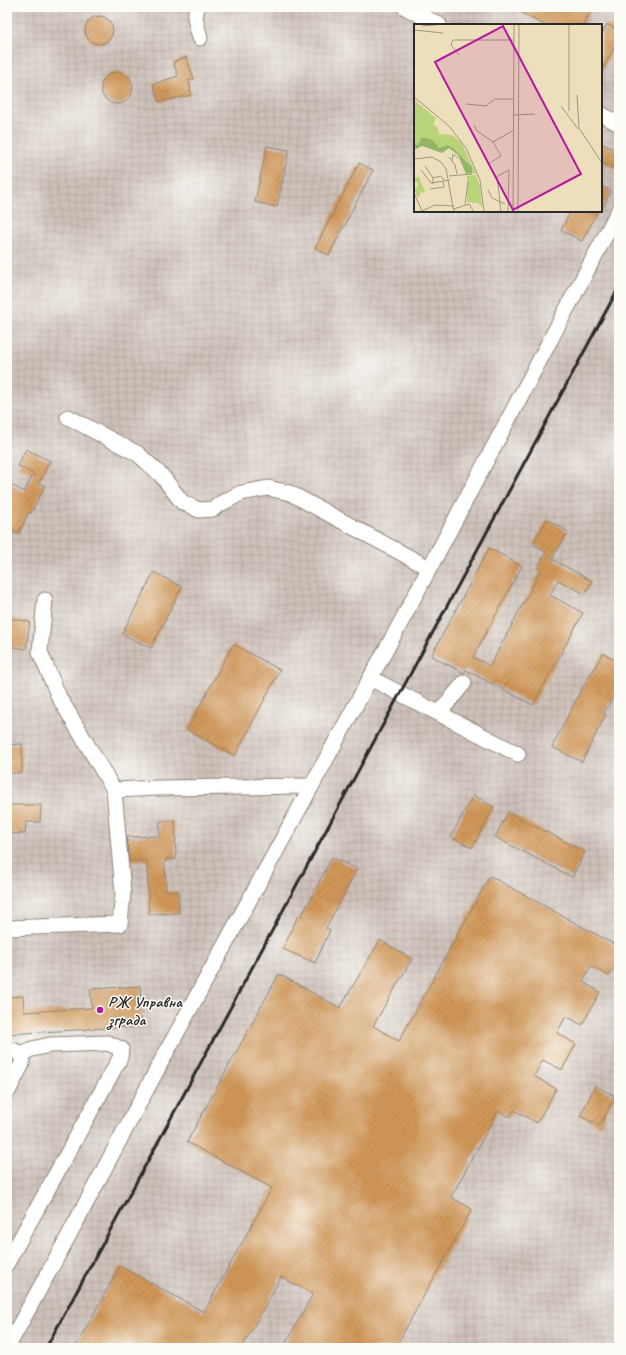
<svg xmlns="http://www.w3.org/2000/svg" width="626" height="1355" viewBox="0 0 626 1355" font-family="Caveat,sans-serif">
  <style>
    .industrial { fill: url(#industrial-grid); fill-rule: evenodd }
    .building { fill: url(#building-hatch) }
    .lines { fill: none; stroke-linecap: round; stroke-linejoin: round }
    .minor-casing { stroke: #8c8574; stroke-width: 17 }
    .minor { stroke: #fff; stroke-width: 15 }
    .rail { stroke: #2b2b2b; stroke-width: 3 }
    .poi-dot { fill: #b5179e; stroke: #fdfcf7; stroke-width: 1.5 }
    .labels { text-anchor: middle; stroke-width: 3; stroke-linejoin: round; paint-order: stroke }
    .poi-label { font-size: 16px; font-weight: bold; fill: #2b2b2b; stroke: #fdfcf7; text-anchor: start }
    .inset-road { fill: none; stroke: #9f9782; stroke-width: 1 }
    .view { fill: #b5179e; fill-opacity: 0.15; stroke: #b5179e; stroke-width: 2 }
    .inset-edge { fill: none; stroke: #2b2b2b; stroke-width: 2 }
  </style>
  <defs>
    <pattern id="industrial-grid" width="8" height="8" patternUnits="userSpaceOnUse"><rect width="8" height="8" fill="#cec1ba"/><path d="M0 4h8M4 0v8" fill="none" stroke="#b1a6a0"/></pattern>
    <pattern id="building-hatch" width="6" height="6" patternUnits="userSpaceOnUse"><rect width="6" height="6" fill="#d19758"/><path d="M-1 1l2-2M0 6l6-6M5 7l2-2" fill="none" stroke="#aa7b49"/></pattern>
  </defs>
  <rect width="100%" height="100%" fill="#fdfcf7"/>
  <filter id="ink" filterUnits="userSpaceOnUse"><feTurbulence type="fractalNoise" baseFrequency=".025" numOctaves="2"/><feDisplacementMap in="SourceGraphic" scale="8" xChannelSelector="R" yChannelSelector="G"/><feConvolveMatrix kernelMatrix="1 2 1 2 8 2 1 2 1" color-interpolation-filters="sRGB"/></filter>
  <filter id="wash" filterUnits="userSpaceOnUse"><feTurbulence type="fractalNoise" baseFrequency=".012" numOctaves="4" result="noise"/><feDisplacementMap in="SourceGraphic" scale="16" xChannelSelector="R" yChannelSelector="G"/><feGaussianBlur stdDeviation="0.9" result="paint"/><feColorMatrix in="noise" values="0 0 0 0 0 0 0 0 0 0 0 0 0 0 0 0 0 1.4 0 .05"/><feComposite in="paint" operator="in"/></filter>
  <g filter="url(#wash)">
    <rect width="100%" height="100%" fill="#eddfbc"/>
    <path class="industrial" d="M7,7H619V1348H7ZM415,25H601V211H415Z"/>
    <g id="blocks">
      <g class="building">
        <polygon points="511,7 593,7 583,25 544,25"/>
        <circle cx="99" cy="30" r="14"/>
        <polygon points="607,24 619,31 619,39 601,73 601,36"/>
        <polygon points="186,57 194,79 189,80 191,95 159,102 153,84 178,76 173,62"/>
        <circle cx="117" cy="88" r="16"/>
        <polygon points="601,143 619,152 619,171 601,162"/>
        <polygon points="267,146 289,150 277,207 255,202"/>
        <polygon points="359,163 373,170 329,255 315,248"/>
        <polygon points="601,186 611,191 601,211"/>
        <polygon points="571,211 598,211 582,241 561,230"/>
        <polygon points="26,449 50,461 39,483 45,486 31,513 29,512 18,534 7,529 7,482 24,492 34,474 18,466"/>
        <polygon points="547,519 568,532 552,559 592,581 585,594 558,580 550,595 583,613 533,705 466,670 464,673 431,656 489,548 522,566 473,657 490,666 541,570 537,568 546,552 533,544"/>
        <polygon points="154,572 182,587 151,648 122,634"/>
        <polygon points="9,618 30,622 26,649 7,646 7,624 8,624"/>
        <polygon points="233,644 280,670 235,756 187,730"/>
        <polygon points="603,653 619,662 619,686 604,713 606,714 582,762 552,747 579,694"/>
        <polygon points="22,744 22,773 7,773 7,745"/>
        <polygon points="473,795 494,807 472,848 451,837"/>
        <polygon points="7,805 41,805 40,822 26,822 25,834 7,833"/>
        <polygon points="508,812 585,852 572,877 495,837"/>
        <polygon points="160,821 175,821 176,859 166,859 166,861 165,861 166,891 178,891 179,913 149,914 147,861 129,861 127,837 160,836"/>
        <polygon points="332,857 357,869 326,928 330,930 315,963 283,949 298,916 301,917"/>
        <polygon points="490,876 619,947 619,959 609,976 591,966 583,982 600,992 582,1025 566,1016 557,1033 576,1044 562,1070 543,1060 534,1076 556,1089 537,1123 514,1110 510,1117 498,1111 451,1197 472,1209 395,1348 283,1348 313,1294 281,1277 242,1348 197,1348 190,1344 188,1348 75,1348 120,1266 204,1312 272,1188 187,1142 279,974 340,1008 380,940 412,959 373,1026 399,1041"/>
        <polygon points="140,986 142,1026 7,1034 7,997 23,996 24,1012 92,1008 90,989"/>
        <polygon points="595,1086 615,1096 600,1126 580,1116"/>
      </g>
    </g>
  </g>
  <g filter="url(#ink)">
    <use href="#blocks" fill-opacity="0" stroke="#8c8574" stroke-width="1"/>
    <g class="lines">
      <defs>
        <g id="minor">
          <polyline points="197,7 195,18 200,38"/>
          <polyline points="405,7 439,25"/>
          <polyline points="601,114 619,124"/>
          <polyline points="68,417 138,454 162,476 182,502 199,510 213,509 220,504 241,493 268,488 290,493 429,568"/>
          <polyline points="370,678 518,754"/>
          <polyline points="439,713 464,683"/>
          <polyline points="114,790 159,788 311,786"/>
          <polyline points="7,928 120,924 123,893 114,790 59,697 40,652 45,600"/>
          <path d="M7,1093L22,1064C23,1056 21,1053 13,1050"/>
          <polyline points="7,1263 120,1058 121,1049 108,1043 50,1045 32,1049 21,1054"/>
          <polyline points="7,1348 69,1235 168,1049 401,622 619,210"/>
        </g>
      </defs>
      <use href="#minor" class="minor-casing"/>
      <use href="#minor" class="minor"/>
      <polyline class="rail" points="46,1348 157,1144 619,287"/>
    </g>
  </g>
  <circle class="poi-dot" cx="100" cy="1010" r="4"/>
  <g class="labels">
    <g class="poi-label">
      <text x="108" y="1007">РЖ Управна<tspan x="108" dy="18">зграда</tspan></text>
    </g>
  </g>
  <g transform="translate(414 24)">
    <rect width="188" height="188" fill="#eddfbc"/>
    <path d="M0,76L22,94L19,100L24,104L25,110L38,111L47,118L62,149L57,150L56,140L35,121L25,124L19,116L8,113L4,121L0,119ZM62,151L66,162L68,183L64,179L53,178V152Z" fill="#b9d378"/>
    <path d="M8,113L19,116L25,124L34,121L39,124L58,143V149L52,150L44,131L35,124L28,129L8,122L0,126V119L4,121Z" fill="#92b568"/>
    <path d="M0,153H5L11,168L6,169V172L3,173L0,164L4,163L3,158H0Z" fill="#b9d378"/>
    <path class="inset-road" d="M155,0V87M8,2L31,0M0,6L29,9M45,31L37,21L39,16H100M163,71L165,104L188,139M0,73L35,102L52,124L66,156L70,188M52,80L72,82L81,75H100M147,82L164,105M100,91L121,90M60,101L63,107L79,118L87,132L74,140M79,118L100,106M35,133L41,141L43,150M0,135L18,133L27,138L32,145L40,188H28M38,137L39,130L44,134M11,142L19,154V160M7,146L17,159L36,156M35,152L58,150M83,152L87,188M84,152L95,146L94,188M19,154L27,152L31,157M16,165L30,163L29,158M74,166L78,174L91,180M0,169L8,187M51,180L54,158M40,185L55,180L60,188M8,187L21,181L40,182M99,188L100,0M104,188L105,0"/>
    <path class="view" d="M89,2L167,150L99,186L21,38Z"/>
    <rect width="188" height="188" class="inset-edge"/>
  </g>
  <rect width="626" height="1355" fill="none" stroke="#fdfcf7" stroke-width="24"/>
</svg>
